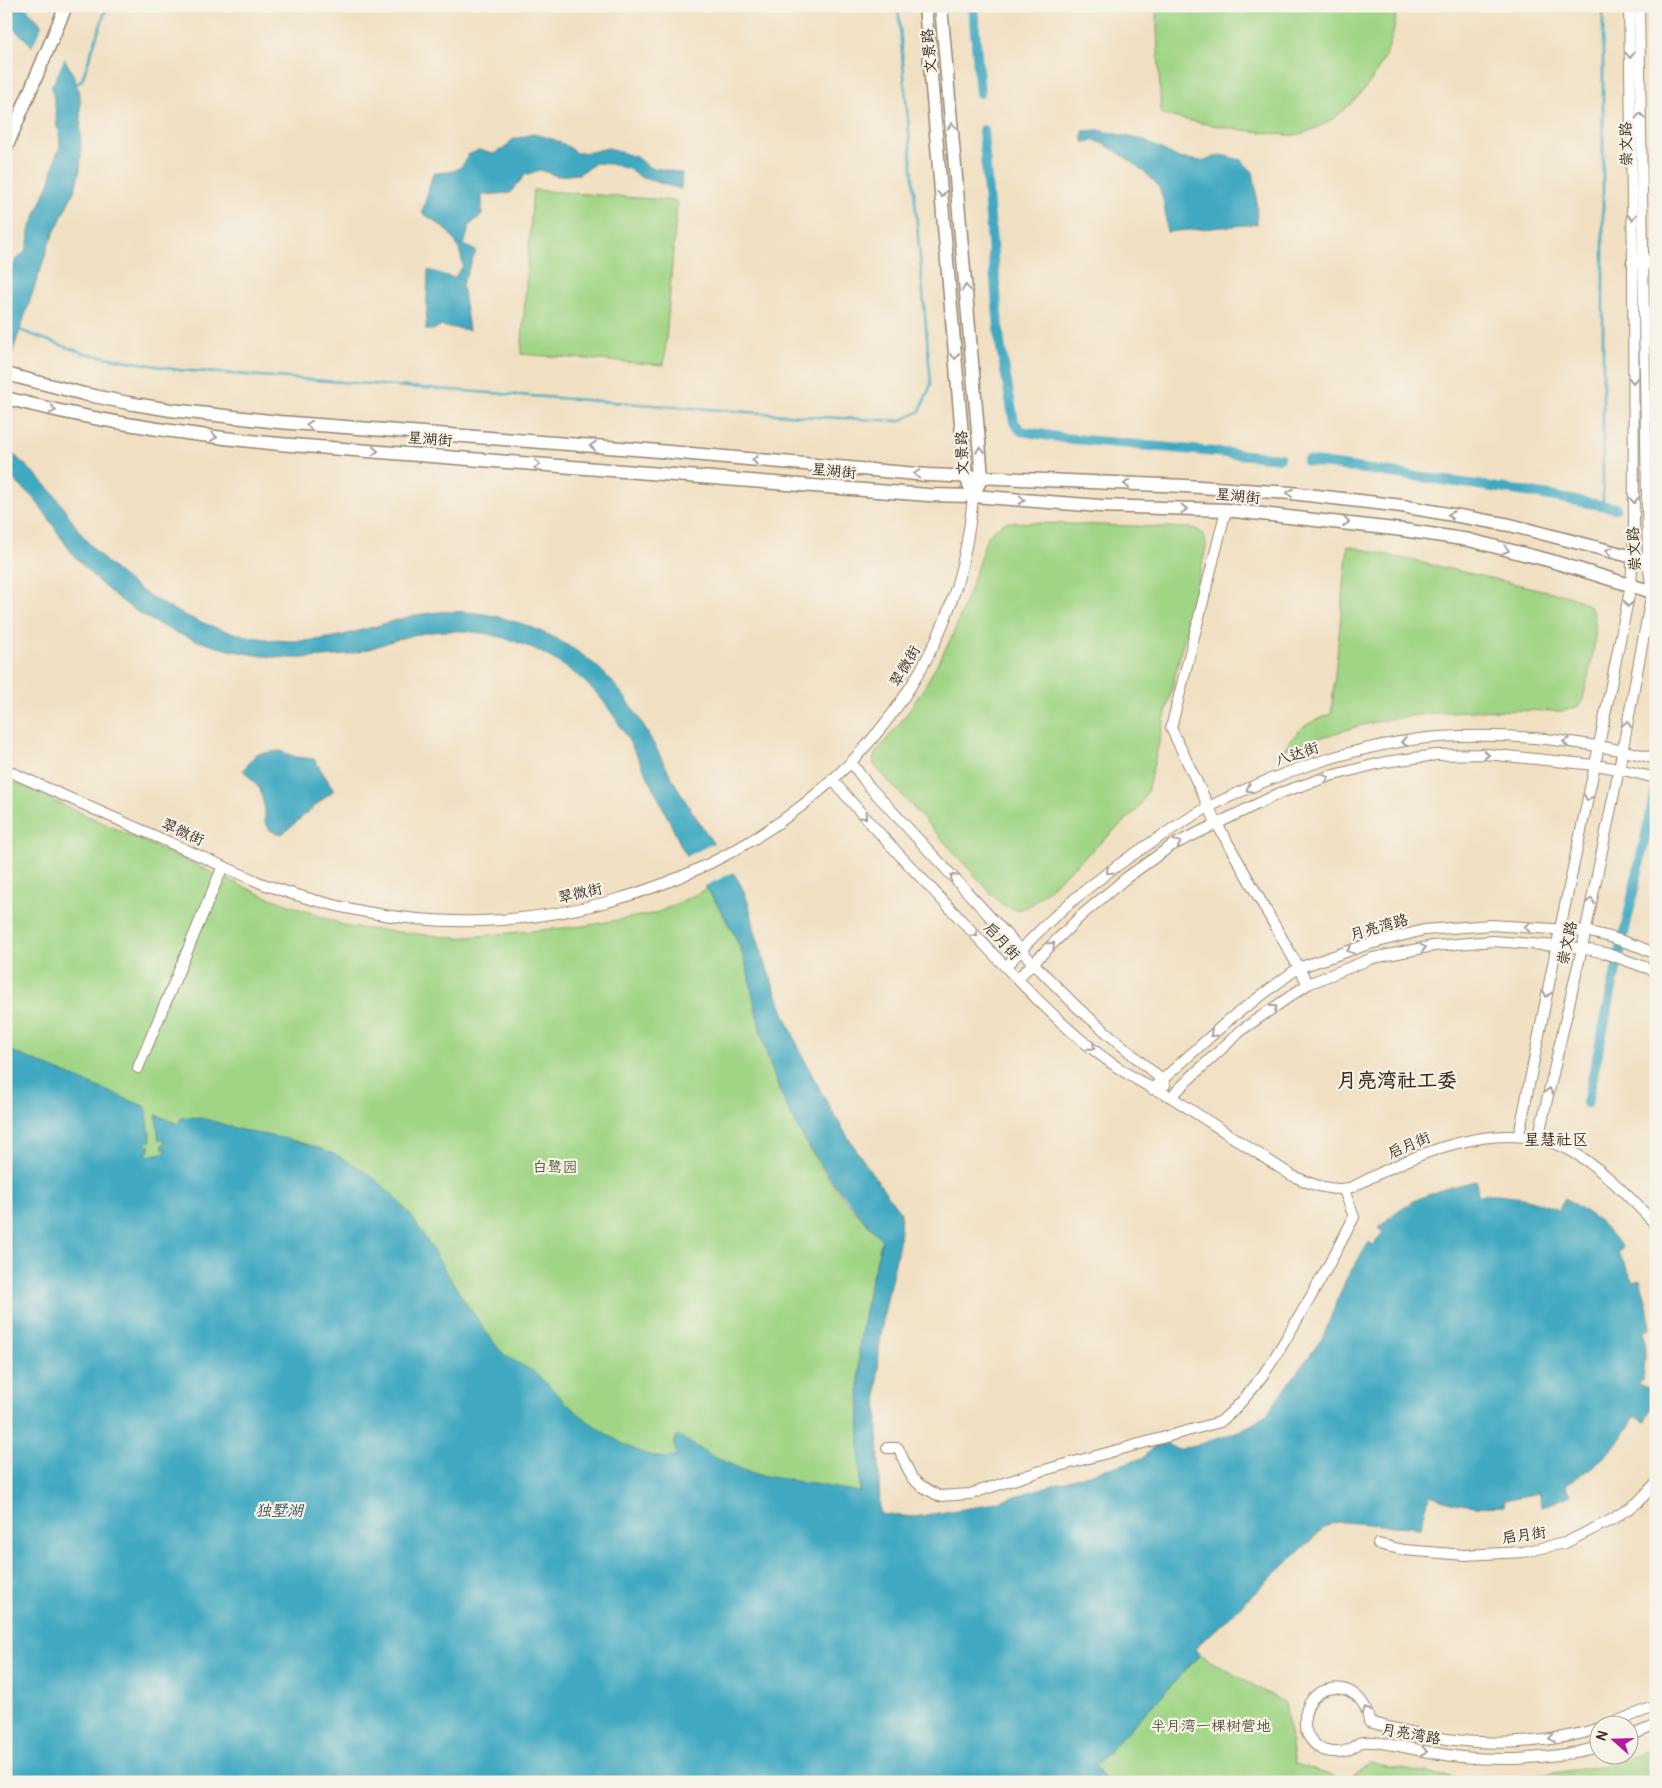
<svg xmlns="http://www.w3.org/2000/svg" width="1662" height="1788" viewBox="0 0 1662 1788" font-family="Pangolin,'LXGW WenKai TC',sans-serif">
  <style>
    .green { fill: #a1d586; stroke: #6e8052 }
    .water { fill: #41a9c1; stroke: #3e6a70 }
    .pier { fill: #f1e0c2 }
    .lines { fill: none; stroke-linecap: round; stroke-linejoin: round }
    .stream { stroke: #41a9c1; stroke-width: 2.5 }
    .canal { stroke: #41a9c1; stroke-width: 10 }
    .minor-casing { stroke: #968570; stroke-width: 12 }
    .major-casing { stroke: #968570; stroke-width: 15 }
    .minor { stroke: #fff; stroke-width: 10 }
    .major { stroke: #fff; stroke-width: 12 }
    .oneway { stroke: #a79f9a }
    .labels { text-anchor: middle; stroke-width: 4.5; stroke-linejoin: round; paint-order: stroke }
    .street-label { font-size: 15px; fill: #3b2a1e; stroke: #f7f3e8 }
    .park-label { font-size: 15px; fill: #545538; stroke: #f7f3e8 }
    .neighbourhood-label { font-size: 16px; fill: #3b2a1e; stroke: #f7f3e8 }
    .water-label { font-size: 16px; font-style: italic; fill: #3d5657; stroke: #f7f3e8 }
    .district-label { font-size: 20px; font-weight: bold; fill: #3b2a1e; stroke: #f7f3e8 }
  </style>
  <rect width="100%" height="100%" fill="#f7f3e8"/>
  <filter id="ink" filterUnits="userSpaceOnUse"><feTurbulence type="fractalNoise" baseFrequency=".02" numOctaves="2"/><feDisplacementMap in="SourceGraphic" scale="10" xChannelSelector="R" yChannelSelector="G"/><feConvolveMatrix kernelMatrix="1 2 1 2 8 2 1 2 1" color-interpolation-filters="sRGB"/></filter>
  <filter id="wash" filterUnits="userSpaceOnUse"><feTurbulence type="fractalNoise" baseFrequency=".0096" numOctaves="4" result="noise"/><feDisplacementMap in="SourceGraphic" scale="20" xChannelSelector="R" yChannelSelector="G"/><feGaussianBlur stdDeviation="1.12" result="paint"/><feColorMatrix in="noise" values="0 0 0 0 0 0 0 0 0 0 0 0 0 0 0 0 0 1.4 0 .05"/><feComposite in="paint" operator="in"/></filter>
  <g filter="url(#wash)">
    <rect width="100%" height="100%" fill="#f1e0c2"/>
    <g class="green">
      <path d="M1156,6H1396C1398,60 1348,125 1295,135C1287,136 1277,133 1269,133C1232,129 1196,123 1161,114Z"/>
      <polygon points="533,190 677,201 664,365 521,354"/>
      <path d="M1006,522L1194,528C1204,532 1205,536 1206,547L1147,792L1136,811L1032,904C1019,912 1015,910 1001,904L875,766L873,762L875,754L904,718L924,688L953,635L969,592L987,537L995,529Z"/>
      <path d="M1348,546L1569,596C1577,599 1587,603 1592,610C1602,626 1587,680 1583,699C1579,709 1571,709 1561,711C1495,710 1428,708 1363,725C1336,732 1310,741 1283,750C1300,727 1305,724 1331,714Z"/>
      <path d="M6,779L262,895L349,927L458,938L584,926L657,913L707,889C720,909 733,930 742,952C756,991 759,1034 773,1073C791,1120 816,1165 848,1204C859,1216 871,1228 882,1240L868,1292L859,1347L860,1492L708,1524L6,1150Z"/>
      <polygon points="1200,1655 1285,1703 1295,1764 1345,1780 1370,1764 1481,1782 1107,1782 1095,1766"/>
      <polygon points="1656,1746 1656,1782 1491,1782 1614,1764"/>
    </g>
    <g class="water">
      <path d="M6,6H24L40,23L57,45L74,76L80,97L81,155L80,170L75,189L49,244L6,372V287L16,259L24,253L28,245L29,231L50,181L58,150L60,148L59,130L57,128C55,99 52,75 35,50C28,40 16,31 6,23Z"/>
      <path d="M1098,130L1143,140L1179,158L1202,161L1221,155L1241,160L1253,172L1256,189L1257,224L1167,232C1166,218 1165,203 1160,190C1155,176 1109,144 1095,141C1091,140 1087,142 1083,142V131Z"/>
      <path d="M532,134C549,137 563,141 576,153L591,152L608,148L636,157L649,167L682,173L681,189L642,178L629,169L610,164L596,163L579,174L557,176L540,170L525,175L510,193L482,195V215L470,225L464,245L476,251L462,285L469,330L440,326L433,330H426L428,270L454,278L463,266C459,237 445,227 422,213L433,173C449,172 462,173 468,155L479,150L493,154L503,149L512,140Z"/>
      <path d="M6,448C21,461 36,474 49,488C64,505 73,525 88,542C116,576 152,601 193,619C231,635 274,644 315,640C351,636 383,622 418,615C475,603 539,623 585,657C629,689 650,739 676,785C687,804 699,822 711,840C722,857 735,872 743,890C750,904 752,919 756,934C764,961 774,989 785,1015C813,1087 855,1152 901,1213L899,1243L883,1319L879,1352L877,1387L880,1514L914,1517L982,1506L1143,1458L1153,1447L1166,1443L1178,1450C1208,1441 1240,1435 1266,1415L1323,1337L1346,1279L1369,1242L1373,1245L1384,1232L1379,1228C1405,1199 1439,1189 1476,1181L1478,1195C1507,1191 1532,1200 1559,1210L1565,1198L1600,1222L1623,1248L1618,1252L1634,1282L1640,1280C1646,1297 1649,1312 1650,1329L1644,1331L1645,1357L1643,1381L1639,1380L1638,1384L1656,1391V1397L1645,1421L1635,1416C1619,1447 1594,1468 1565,1485L1572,1495L1542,1507L1538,1493L1505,1500L1504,1506C1478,1508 1455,1505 1430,1495L1420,1528L1343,1522L1333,1523L1324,1528L1195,1649L1200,1655L1095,1766L1107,1782H6V1049L146,1107L151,1141L145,1143L146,1146L149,1145L150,1151L147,1152V1156L166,1152V1149H163L162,1144L165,1143L164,1140H159L156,1115L179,1124L181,1118C204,1114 225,1127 247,1131C267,1136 287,1138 306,1144C333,1151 361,1167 382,1185C406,1205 421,1230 437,1257C456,1288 476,1319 498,1348C507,1360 523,1364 535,1373C549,1384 560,1399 574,1410C598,1429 645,1465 677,1456L674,1444L677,1435L714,1457L753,1474L860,1492L859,1348L868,1292L882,1240C836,1190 795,1136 772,1071C767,1055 762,1037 758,1020C752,997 750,973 741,950C724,907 692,873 674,831C662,805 650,780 636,754C620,725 605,697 578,676C533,641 476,623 419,634C401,637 385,644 369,649C354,654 338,656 323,657C270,662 212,650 164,627C127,609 94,581 69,549C57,533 48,515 35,500C26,491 16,482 6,473Z"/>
      <polygon points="280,751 296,757 314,759 334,790 282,834 271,831 265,823 265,810 260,789 243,770 256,754"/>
    </g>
    <g class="pier">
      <polygon points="43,23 66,55 50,89 41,64 31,50"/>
      <polygon points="716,842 736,871 703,887 684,858"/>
    </g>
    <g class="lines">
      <g class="stream">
        <polyline points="1603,6 1603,506"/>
        <polyline points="74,86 82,80 107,6"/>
        <polyline points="19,330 83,353 179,370 801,416 900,421 920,411 931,384 898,6"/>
      </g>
      <g class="canal">
        <polyline points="973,6 980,93"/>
        <polyline points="983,130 1000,343 1014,422 1021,431 1063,438 1280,458"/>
        <polyline points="1307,461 1527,492 1616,508"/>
        <polyline points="1587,1103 1656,788"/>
      </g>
    </g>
  </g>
  <g filter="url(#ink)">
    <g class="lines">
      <defs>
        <g id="minor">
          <polyline points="1226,510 1171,728 1217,824 1308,984"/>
          <polyline points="851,762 867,784 1033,963 1078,1008 1162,1080 1165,1085"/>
          <path d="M6,770L263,884C333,909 405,923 479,921C658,916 843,819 927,658C954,608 968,553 973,496"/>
          <path d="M832,779C873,829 919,875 963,922C1023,985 1090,1063 1171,1097L1291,1175C1310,1184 1332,1193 1353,1187C1412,1155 1496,1117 1563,1147C1596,1162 1631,1198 1656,1225"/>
          <path d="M1006,967C1047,918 1098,877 1152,842C1170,830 1190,817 1209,807C1277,772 1363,743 1439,737C1486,734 1532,736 1578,743C1605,747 1630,751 1656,759"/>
          <polyline points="1017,979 1083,914 1126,878 1171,846 1280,793 1330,776 1385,762 1436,755 1486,754 1595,765 1619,769 1656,778"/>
          <polyline points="138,1068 223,866"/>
          <polyline points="1152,1089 1231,1018 1298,968 1366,945 1424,930 1491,925 1585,931 1610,937 1640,947 1656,954"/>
          <polyline points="1171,1097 1191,1077 1243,1029 1308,984 1373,958 1433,946 1493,941 1582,948 1605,953 1656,971"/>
          <polyline points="1519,1135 1560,929 1595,765 1631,585 1634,532 1633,262 1629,6"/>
          <polyline points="1538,1139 1582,948 1619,769 1652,592 1648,562 1639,6"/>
          <path d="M887,1448H898L912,1478L920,1485L939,1496L970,1494L1041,1471L1220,1422C1252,1396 1274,1360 1294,1325C1316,1289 1335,1254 1354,1217L1344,1190"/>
          <polyline points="1378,1544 1404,1550 1465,1555 1523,1552 1565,1543 1611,1520 1637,1503 1656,1483"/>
          <polyline points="1605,1726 1656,1706"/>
          <path d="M1600,1728C1555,1743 1494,1746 1447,1739C1421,1735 1395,1729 1369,1722C1364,1674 1301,1679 1305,1726C1306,1736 1315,1746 1323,1750C1332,1753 1342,1753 1350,1749C1353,1748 1356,1744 1359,1743C1363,1741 1370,1742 1374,1742C1404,1746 1432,1754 1462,1757C1508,1762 1554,1758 1600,1747"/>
          <polyline points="1630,1736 1656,1725"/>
        </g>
        <g id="major">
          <polyline points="925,6 962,435 966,477 969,485"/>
          <polyline points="941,6 982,477 973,496"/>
          <polyline points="6,148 66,6"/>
          <polyline points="1633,262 1656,262"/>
          <polyline points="6,374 84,394 128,403 171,410 279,422 647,450 928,475 1185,486 1291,493 1402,506 1510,525 1633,557 1656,565"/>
          <path d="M6,398C96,422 187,435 279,444L928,495L973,496L1100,506L1226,510L1403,530L1469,540L1548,560L1656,593"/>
        </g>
      </defs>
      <use href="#minor" class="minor-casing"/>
      <use href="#major" class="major-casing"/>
      <use href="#minor" class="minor"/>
      <use href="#major" class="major"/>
    </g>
    <defs><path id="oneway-chevron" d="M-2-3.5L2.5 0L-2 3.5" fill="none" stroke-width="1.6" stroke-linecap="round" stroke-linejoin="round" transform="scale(1.25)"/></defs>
    <g class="oneway">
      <use href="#oneway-chevron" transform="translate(1630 55) rotate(89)"/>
      <use href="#oneway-chevron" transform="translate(1640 116) rotate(-91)"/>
      <use href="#oneway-chevron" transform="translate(952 126) rotate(-94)"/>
      <use href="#oneway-chevron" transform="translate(942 194) rotate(85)"/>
      <use href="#oneway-chevron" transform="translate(1632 217) rotate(89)"/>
      <use href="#oneway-chevron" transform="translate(966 288) rotate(-95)"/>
      <use href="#oneway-chevron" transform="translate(955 356) rotate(85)"/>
      <use href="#oneway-chevron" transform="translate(1633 380) rotate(90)"/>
      <use href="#oneway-chevron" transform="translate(53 410) rotate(13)"/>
      <use href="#oneway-chevron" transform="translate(309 425) rotate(-176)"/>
      <use href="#oneway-chevron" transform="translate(214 437) rotate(8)"/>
      <use href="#oneway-chevron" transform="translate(593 446) rotate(-176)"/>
      <use href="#oneway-chevron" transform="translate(980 450) rotate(-95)"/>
      <use href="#oneway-chevron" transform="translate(375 451) rotate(4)"/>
      <use href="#oneway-chevron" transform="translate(755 460) rotate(-175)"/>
      <use href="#oneway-chevron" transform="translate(537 464) rotate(4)"/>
      <use href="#oneway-chevron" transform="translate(917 474) rotate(-175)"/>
      <use href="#oneway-chevron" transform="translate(1127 484) rotate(-177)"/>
      <use href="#oneway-chevron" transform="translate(1290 493) rotate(-175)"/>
      <use href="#oneway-chevron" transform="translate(1022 500) rotate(4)"/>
      <use href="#oneway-chevron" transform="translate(1634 500) rotate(90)"/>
      <use href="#oneway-chevron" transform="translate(1184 509) rotate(2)"/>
      <use href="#oneway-chevron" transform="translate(1451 515) rotate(-170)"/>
      <use href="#oneway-chevron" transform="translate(1346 522) rotate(6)"/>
      <use href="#oneway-chevron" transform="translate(1506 550) rotate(14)"/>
      <use href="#oneway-chevron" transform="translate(1609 551) rotate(-165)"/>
      <use href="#oneway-chevron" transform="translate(1628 604) rotate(101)"/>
      <use href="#oneway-chevron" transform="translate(1627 724) rotate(-79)"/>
      <use href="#oneway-chevron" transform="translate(1404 742) rotate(171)"/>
      <use href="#oneway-chevron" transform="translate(1566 742) rotate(-171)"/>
      <use href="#oneway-chevron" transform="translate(1486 755) rotate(2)"/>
      <use href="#oneway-chevron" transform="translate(1326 778) rotate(-18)"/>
      <use href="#oneway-chevron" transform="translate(1249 789) rotate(156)"/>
      <use href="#oneway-chevron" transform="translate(1588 798) rotate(102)"/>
      <use href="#oneway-chevron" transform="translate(864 816) rotate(47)"/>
      <use href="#oneway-chevron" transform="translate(1178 843) rotate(-26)"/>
      <use href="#oneway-chevron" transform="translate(1109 871) rotate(141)"/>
      <use href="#oneway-chevron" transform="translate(953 877) rotate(-133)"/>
      <use href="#oneway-chevron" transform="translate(1591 901) rotate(-78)"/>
      <use href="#oneway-chevron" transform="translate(1527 927) rotate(-177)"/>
      <use href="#oneway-chevron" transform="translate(975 934) rotate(46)"/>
      <use href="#oneway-chevron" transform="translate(1052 945) rotate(-44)"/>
      <use href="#oneway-chevron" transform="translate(1423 948) rotate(-11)"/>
      <use href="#oneway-chevron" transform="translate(1350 950) rotate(161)"/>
      <use href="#oneway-chevron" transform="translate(1547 994) rotate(101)"/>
      <use href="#oneway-chevron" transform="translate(1274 1008) rotate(-35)"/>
      <use href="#oneway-chevron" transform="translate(1213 1034) rotate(138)"/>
      <use href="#oneway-chevron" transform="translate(1092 1047) rotate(41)"/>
      <use href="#oneway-chevron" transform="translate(1549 1091) rotate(-77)"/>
      <use href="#oneway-chevron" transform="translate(1366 1710) rotate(-109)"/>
      <use href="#oneway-chevron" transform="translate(1552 1738) rotate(173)"/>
      <use href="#oneway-chevron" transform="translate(1424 1751) rotate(11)"/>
    </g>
  </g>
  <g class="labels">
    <g class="street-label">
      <text transform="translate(929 51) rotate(-95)" y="5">文景路</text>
      <text transform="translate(1626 144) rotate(-91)" y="5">崇文路</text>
      <text transform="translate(430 439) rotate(4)" y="5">星湖街</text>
      <text transform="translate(962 453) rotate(-92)" y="5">文景路</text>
      <text transform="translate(834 471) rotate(5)" y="5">星湖街</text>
      <text transform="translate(1238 496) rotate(5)" y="5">星湖街</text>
      <text transform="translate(1634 549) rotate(-93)" y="5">崇文路</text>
      <text transform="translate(905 666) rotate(-60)" y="5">翠微街</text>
      <text transform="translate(1297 754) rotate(-19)" y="5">八达街</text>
      <text transform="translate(183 832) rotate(24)" y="5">翠微街</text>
      <text transform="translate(580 893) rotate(-13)" y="5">翠微街</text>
      <text transform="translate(1379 927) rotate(-16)" y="5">月亮湾路</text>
      <text transform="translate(1002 941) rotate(47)" y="5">启月街</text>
      <text transform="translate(1567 943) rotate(-78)" y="5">崇文路</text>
      <text transform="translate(1409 1145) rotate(-23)" y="5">启月街</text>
      <text transform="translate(1524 1535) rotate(-8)" y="5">启月街</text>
      <text transform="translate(1411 1734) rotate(10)" y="5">月亮湾路</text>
    </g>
    <g class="park-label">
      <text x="555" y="1172">白鹭园</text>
      <text x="1211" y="1731">半月湾一棵树营地</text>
    </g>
    <g class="neighbourhood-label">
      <text x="1556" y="1145">星慧社区</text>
    </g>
    <g class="water-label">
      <text x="279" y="1516">独墅湖</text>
    </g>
    <g class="district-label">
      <text x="1397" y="1087">月亮湾社工委</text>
    </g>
  </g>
  <rect width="1662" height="1788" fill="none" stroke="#f7f3e8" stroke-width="25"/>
  <g transform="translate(1614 1740) rotate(290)"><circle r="24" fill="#f7f3e8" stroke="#aca397"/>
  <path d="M0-4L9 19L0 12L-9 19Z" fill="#b5179e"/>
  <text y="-8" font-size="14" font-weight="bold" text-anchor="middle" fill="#3b2a1e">N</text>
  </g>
</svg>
